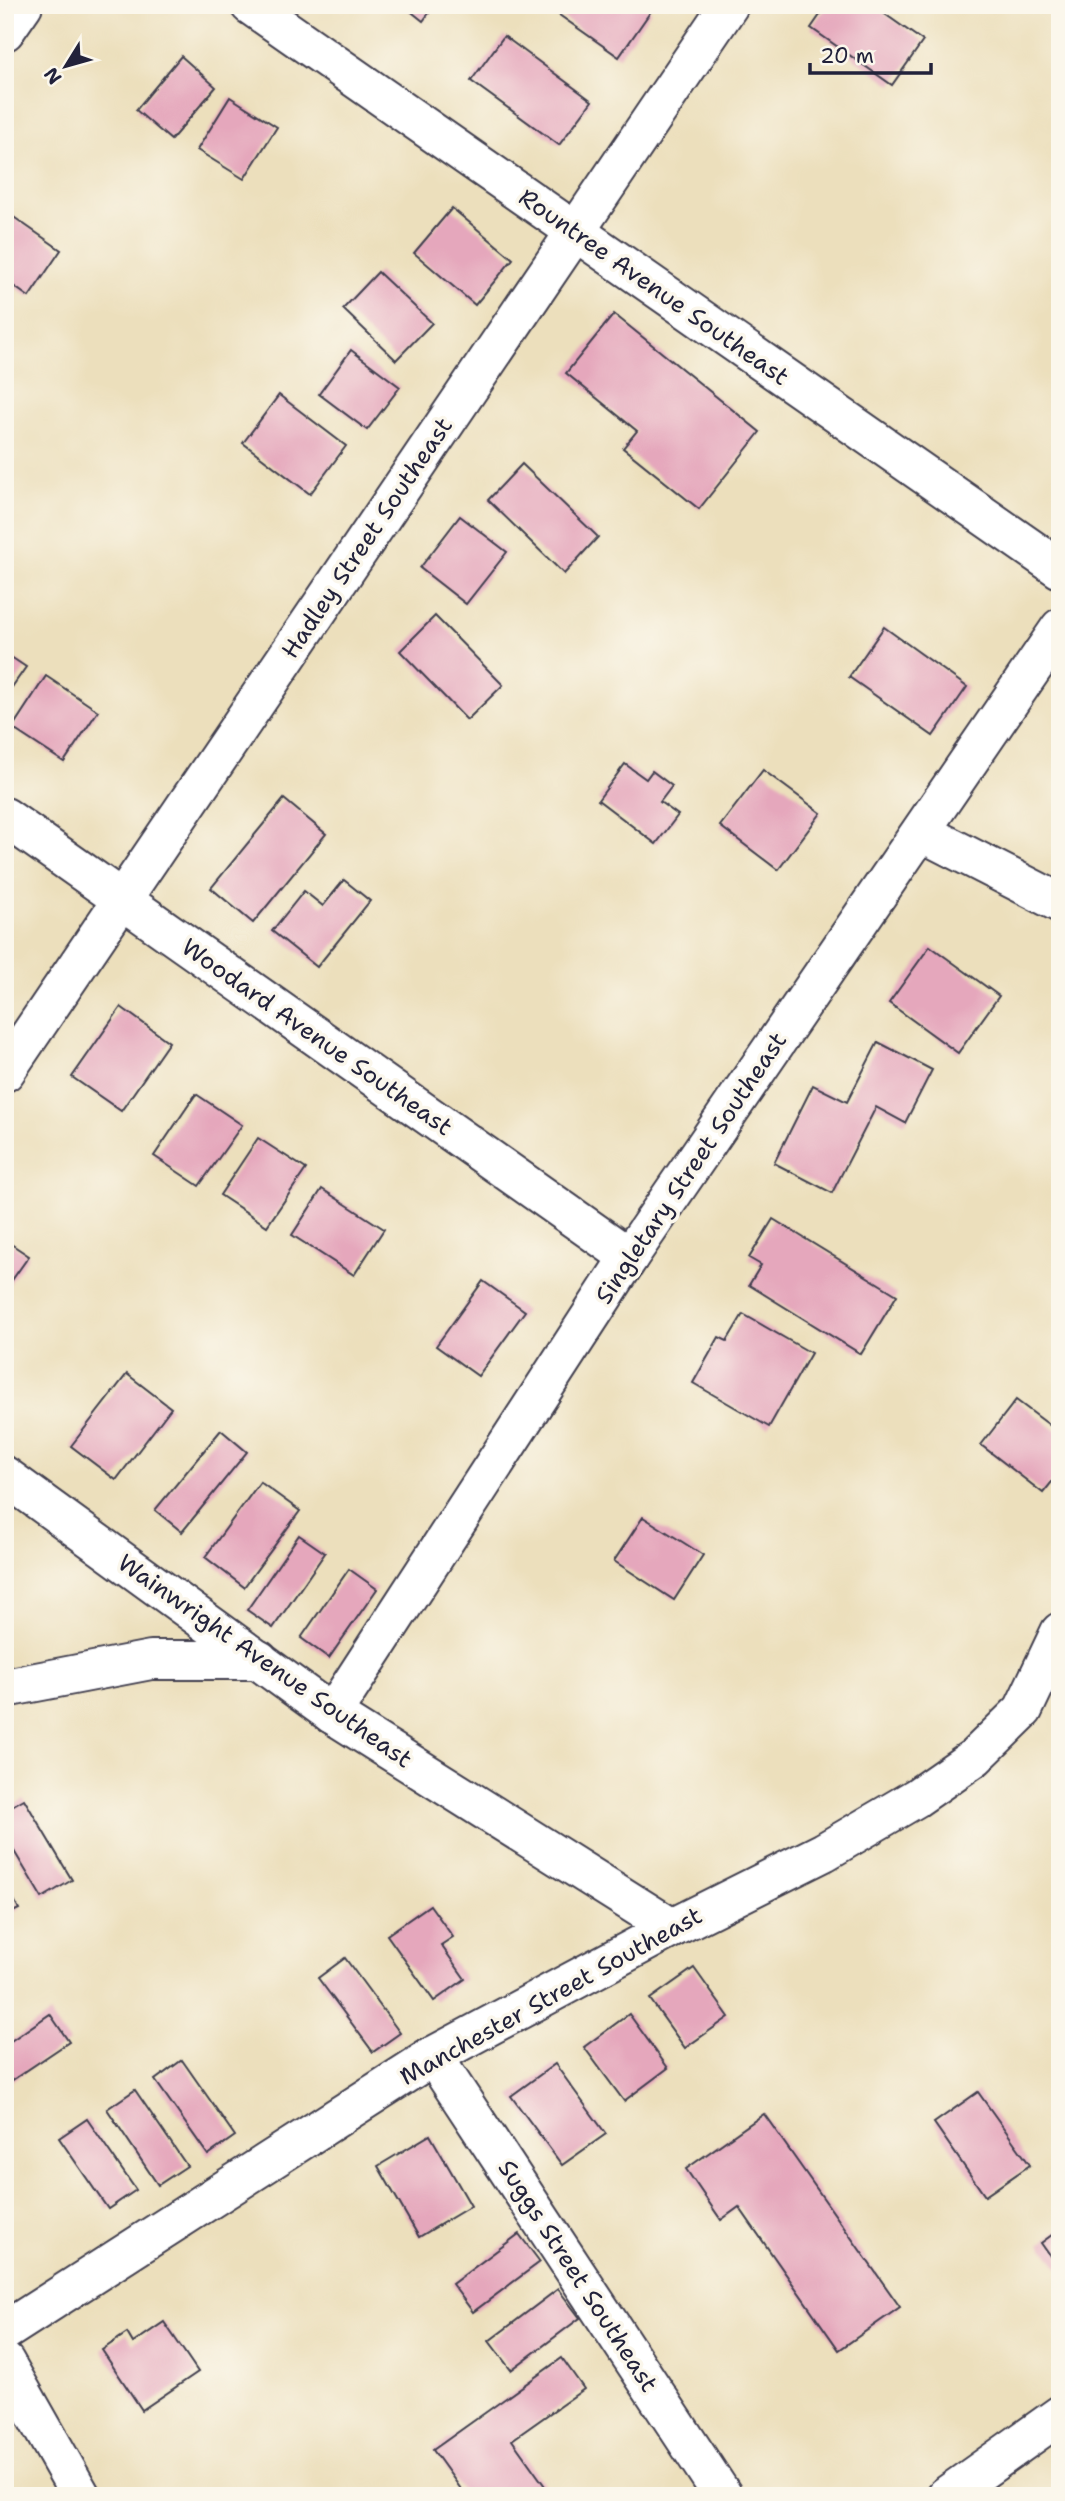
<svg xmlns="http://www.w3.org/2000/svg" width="1065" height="2501" viewBox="0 0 1065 2501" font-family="'Shantell Sans',sans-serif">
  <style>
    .building { fill: #e5a7bc }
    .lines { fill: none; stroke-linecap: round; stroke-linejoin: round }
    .minor-casing { stroke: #403e4e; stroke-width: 42 }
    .major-casing { stroke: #403e4e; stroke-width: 42 }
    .minor { stroke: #fff; stroke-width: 38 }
    .major { stroke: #fff; stroke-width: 38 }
    .labels { text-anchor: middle; stroke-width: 7; stroke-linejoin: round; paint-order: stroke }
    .street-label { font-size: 24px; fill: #22223b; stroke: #fbf7ec }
  </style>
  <rect width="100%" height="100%" fill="#fbf7ec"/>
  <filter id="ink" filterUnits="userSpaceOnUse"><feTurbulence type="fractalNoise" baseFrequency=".0143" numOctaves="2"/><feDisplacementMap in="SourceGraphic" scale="14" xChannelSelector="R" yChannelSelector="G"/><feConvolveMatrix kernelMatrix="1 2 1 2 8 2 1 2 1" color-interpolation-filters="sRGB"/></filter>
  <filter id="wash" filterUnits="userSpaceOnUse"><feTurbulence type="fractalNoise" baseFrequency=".00686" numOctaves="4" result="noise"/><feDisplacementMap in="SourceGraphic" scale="28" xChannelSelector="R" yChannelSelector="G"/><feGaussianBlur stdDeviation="1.57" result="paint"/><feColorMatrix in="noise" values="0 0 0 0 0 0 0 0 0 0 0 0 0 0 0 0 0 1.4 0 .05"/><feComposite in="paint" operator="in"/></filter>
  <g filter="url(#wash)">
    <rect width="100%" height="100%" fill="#ecdfbc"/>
    <g id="blocks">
      <g class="building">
        <polygon points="403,5 435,5 423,21"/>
        <polygon points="545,5 642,5 651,11 619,57"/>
        <polygon points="827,5 872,5 923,41 892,85 811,28"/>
        <polygon points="504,36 592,101 559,145 471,81"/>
        <polygon points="181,56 216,87 171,140 136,110"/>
        <polygon points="230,97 277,127 244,179 197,150"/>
        <polygon points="452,208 513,259 475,305 414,253"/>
        <polygon points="5,211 61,250 29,297 5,280"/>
        <polygon points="378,272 432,323 396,360 343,309"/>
        <polygon points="614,314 760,432 699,509 623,448 637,431 566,373"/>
        <polygon points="351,350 400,387 367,430 319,394"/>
        <polygon points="279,395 346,446 310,494 243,443"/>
        <polygon points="522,464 598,537 564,574 488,500"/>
        <polygon points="460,516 507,552 466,604 420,568"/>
        <polygon points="435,616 503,685 467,720 400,651"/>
        <polygon points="884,627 967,687 933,736 849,677"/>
        <polygon points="5,653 26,667 5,697"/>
        <polygon points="46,676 98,711 64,762 12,728"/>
        <polygon points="625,764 646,779 652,771 672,786 660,802 678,815 656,844 598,800"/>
        <polygon points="763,770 821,813 778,870 720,826"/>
        <polygon points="284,799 326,834 253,923 211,888"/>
        <polygon points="344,880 370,901 317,967 272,931 304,891 323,906"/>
        <polygon points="930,946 999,996 958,1053 889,1003"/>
        <polygon points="121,1007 169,1042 121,1111 72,1077"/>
        <polygon points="878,1042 932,1070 905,1123 876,1107 832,1193 774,1163 813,1085 847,1102"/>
        <polygon points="196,1094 242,1125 199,1186 154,1156"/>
        <polygon points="258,1138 306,1169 267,1226 220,1195"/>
        <polygon points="322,1189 384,1229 354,1275 292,1235"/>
        <polygon points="773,1219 897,1295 861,1354 749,1285 761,1265 749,1258"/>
        <polygon points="5,1240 29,1256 5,1290"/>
        <polygon points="483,1281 525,1311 478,1376 436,1346"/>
        <polygon points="743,1314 811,1353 769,1427 693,1383 719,1337 727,1341"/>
        <polygon points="127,1374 171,1408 116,1480 71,1446"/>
        <polygon points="1016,1400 1060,1433 1060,1472 1043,1493 981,1445"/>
        <polygon points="221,1430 247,1452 182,1532 155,1510"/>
        <polygon points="260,1482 300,1511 244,1587 205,1557"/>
        <polygon points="643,1517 703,1555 674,1600 614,1561"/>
        <polygon points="299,1535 325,1553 273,1628 247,1610"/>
        <polygon points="349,1569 377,1589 329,1658 301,1638"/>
        <polygon points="24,1799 72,1880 42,1898 5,1836 5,1810"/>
        <polygon points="5,1883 19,1909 5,1916"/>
        <polygon points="430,1905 453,1937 441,1945 465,1979 434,2001 387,1935"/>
        <polygon points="345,1958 400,2033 373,2052 318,1978"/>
        <polygon points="694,1968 729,2017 685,2048 650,1999"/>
        <polygon points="50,2014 69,2042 5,2085 5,2045"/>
        <polygon points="629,2014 668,2068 624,2101 584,2047"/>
        <polygon points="182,2060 235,2136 208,2155 155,2080"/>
        <polygon points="555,2064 606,2134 562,2165 511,2096"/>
        <polygon points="135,2090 187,2166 158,2185 107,2109"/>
        <polygon points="978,2092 1030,2165 985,2196 934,2123"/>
        <polygon points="764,2114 900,2307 839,2350 739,2207 721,2220 686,2169"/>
        <polygon points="87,2119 136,2190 108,2209 59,2138"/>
        <polygon points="430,2135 471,2206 419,2237 378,2166"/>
        <polygon points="1060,2229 1060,2270 1041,2243"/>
        <polygon points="519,2234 540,2262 473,2312 452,2284"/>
        <polygon points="558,2289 580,2318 511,2370 489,2341"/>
        <polygon points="164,2322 198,2372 142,2410 102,2350 127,2333 133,2343"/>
        <polygon points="562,2358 584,2389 512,2440 552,2496 466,2496 433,2450"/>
      </g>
    </g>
  </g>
  <g filter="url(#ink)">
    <use href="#blocks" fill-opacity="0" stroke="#403e4e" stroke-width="2"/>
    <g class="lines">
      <defs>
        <g id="minor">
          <polyline points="250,5 1060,569"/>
          <polyline points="5,31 23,5"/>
          <polyline points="5,817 629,1257"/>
          <polyline points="921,832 1060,903"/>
          <polyline points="5,1072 729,5"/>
          <polyline points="5,1476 332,1714 672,1928"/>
          <polyline points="5,1688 151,1660 259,1660"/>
          <polyline points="332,1714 629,1257 1060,628"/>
          <polyline points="433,2056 723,2496"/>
          <polyline points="5,2331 433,2056 672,1928 824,1852 916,1798 975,1757 1023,1710 1060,1632"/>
          <polyline points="946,2496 1060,2415"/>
        </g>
        <polyline id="major" points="5,2362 81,2496"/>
      </defs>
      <use href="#minor" class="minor-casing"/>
      <use href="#major" class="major-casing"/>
      <use href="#minor" class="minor"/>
      <use href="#major" class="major"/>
    </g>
  </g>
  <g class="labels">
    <g class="street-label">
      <text transform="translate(654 287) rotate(35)" y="8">Rountree Avenue Southeast</text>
      <text transform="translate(367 538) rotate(-56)" y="8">Hadley Street Southeast</text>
      <text transform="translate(317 1037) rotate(35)" y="8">Woodard Avenue Southeast</text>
      <text transform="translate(691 1168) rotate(-56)" y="8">Singletary Street Southeast</text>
      <text transform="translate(265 1661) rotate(35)" y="8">Wainwright Avenue Southeast</text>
      <text transform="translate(551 1996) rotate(-29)" y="8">Manchester Street Southeast</text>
      <text transform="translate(578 2276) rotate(57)" y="8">Suggs Street Southeast</text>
    </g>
  </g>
  <rect width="1065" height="2501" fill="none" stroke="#fbf7ec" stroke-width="28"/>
  <g transform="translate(66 66) rotate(233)" stroke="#fbf7ec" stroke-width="5" paint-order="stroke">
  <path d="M0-5L12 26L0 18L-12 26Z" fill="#22223b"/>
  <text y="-10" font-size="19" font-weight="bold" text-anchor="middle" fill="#22223b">N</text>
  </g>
  <path d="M810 63v10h121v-10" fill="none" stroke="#22223b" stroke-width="3.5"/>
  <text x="820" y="63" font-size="21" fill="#22223b" stroke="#fbf7ec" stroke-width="5" paint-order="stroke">20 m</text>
</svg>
